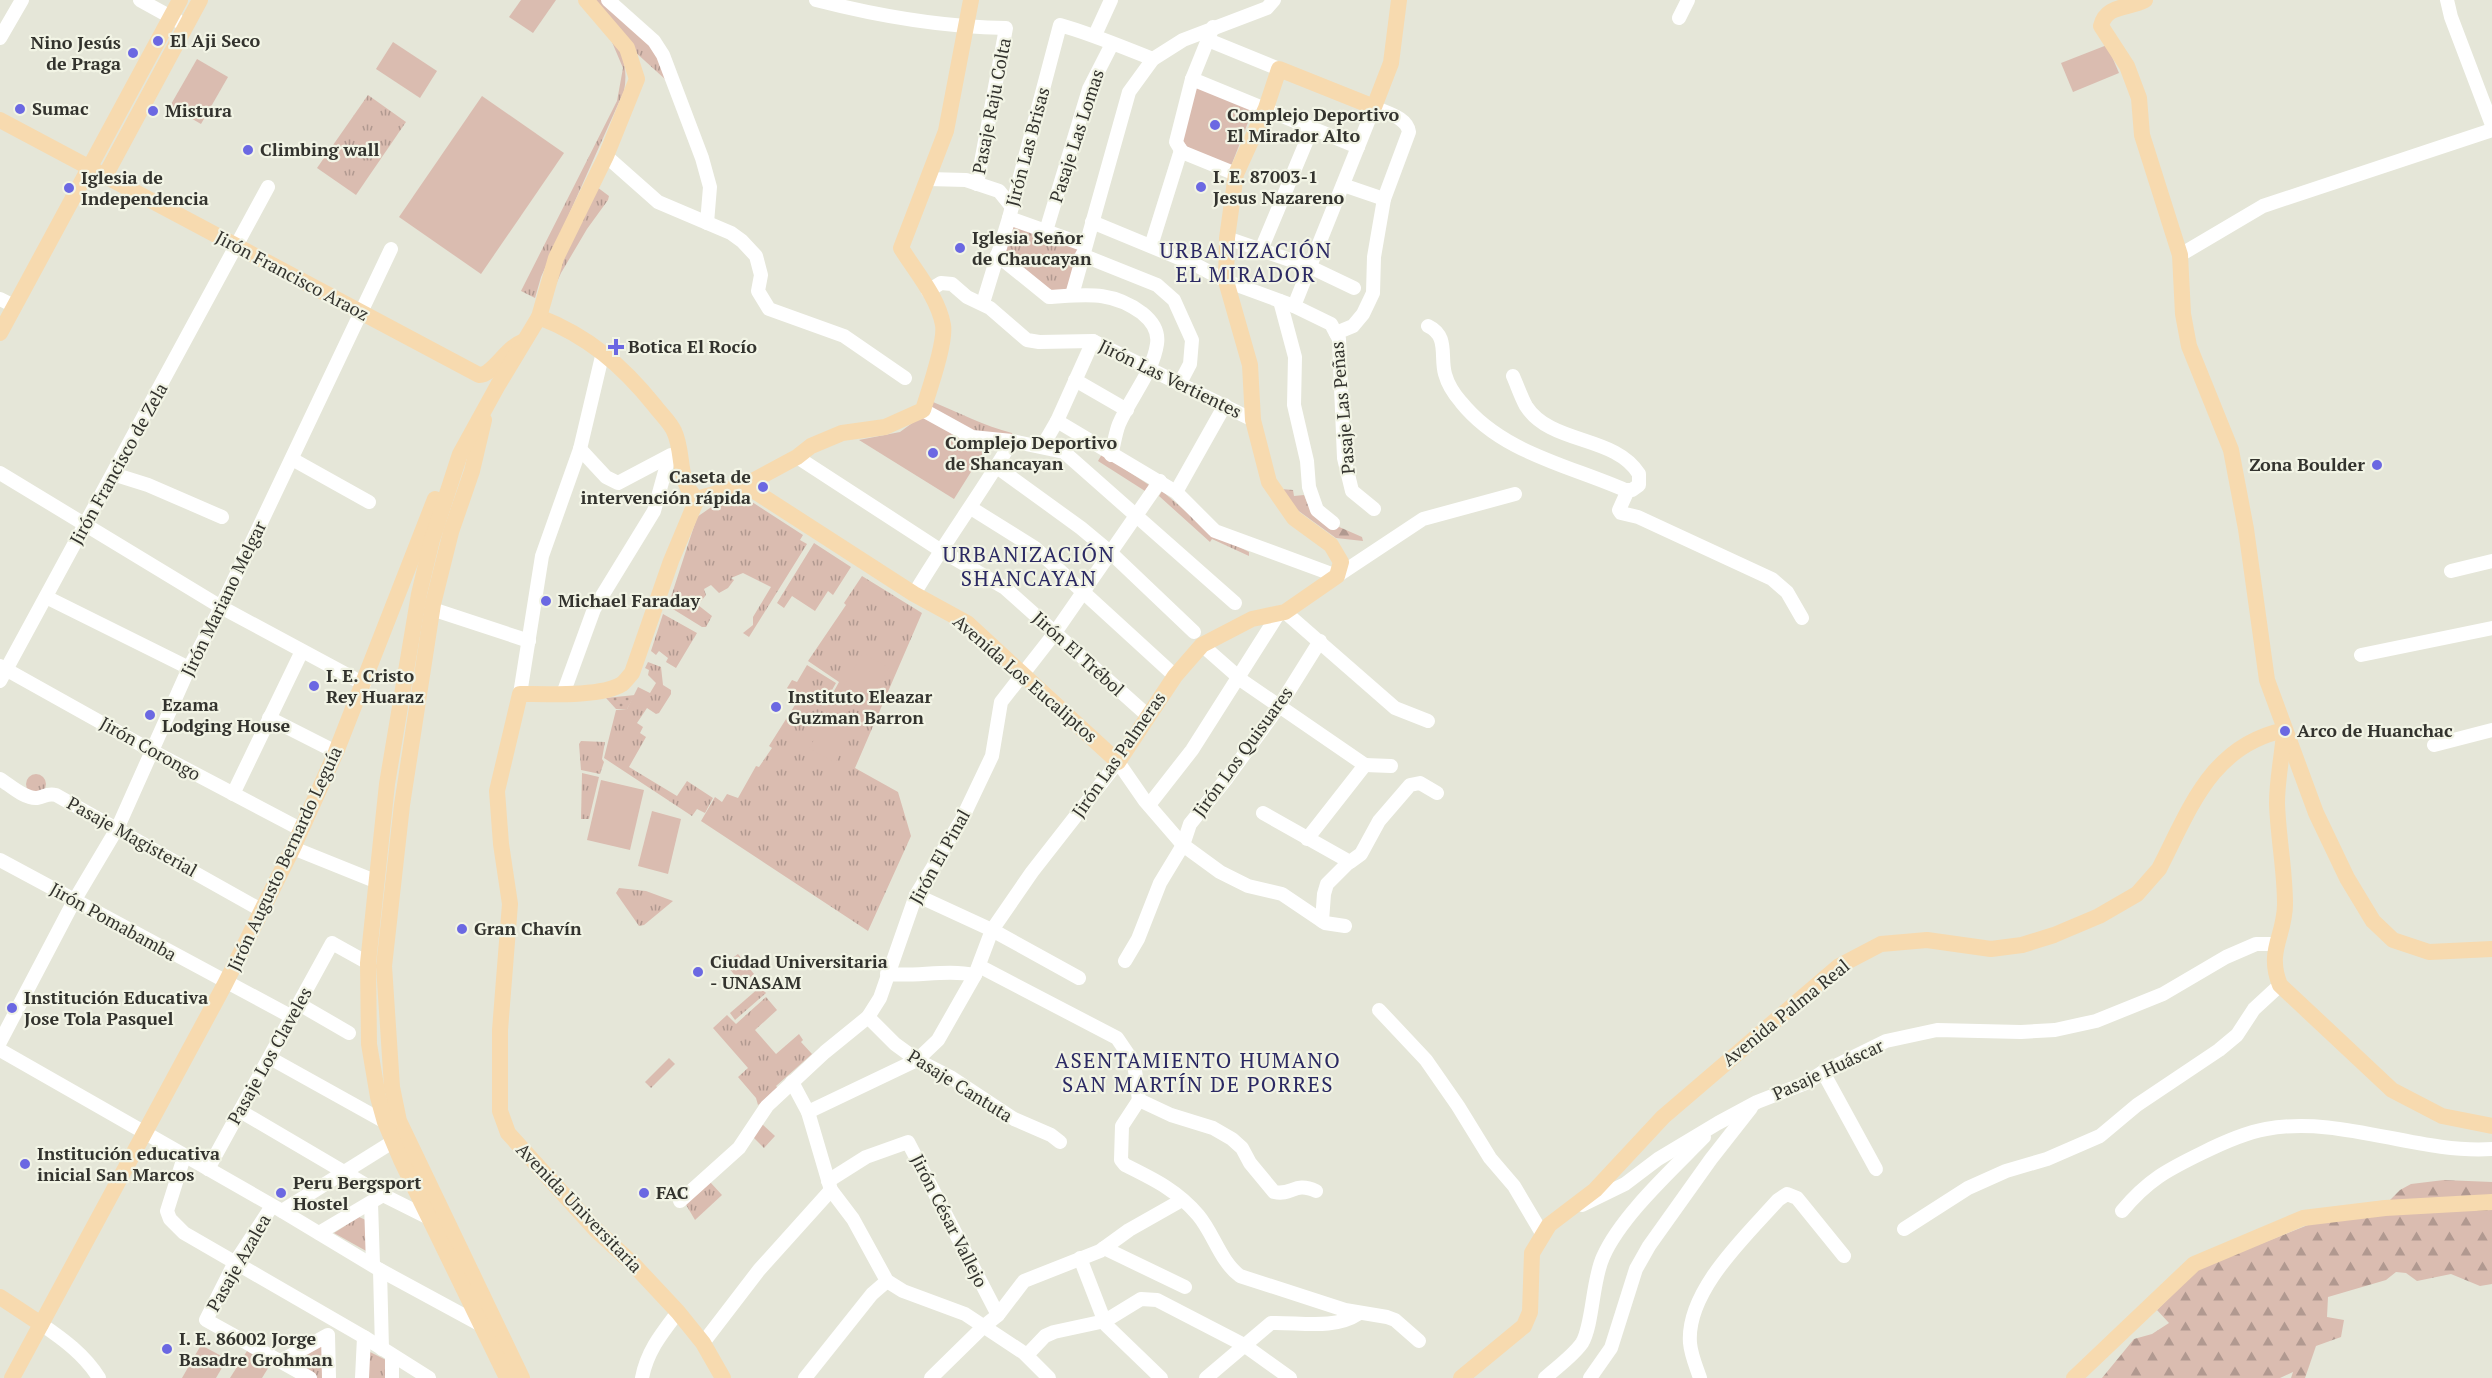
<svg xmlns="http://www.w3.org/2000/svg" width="2492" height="1378" viewBox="0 0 2492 1378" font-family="'PT Serif',serif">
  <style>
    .grass { fill: url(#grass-tufts) }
    .forest { fill: url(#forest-firs) }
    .garden { fill: url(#garden-dots) }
    .pitch { fill: #dabcb0 }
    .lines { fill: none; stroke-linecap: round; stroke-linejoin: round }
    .minor { stroke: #fff; stroke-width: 14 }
    .major { stroke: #f7daaf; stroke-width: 16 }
    .poi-dot { fill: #6b68e2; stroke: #f2f4e5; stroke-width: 2 }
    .labels { text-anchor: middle; stroke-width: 4.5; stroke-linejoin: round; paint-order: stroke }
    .poi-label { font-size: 18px; font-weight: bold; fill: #33332e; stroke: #f2f4e5; text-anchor: start }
    .street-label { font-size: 18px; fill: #33332e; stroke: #f2f4e5 }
    .quarter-label { font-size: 21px; letter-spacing: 1.5px; fill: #2b2963; stroke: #f2f4e5 }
  </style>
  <defs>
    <pattern id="grass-tufts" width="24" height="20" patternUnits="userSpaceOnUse" patternTransform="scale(1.5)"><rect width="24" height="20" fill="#dabcb0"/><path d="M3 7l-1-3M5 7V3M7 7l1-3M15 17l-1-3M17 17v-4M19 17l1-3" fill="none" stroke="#b19990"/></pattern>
    <pattern id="forest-firs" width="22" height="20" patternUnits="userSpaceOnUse" patternTransform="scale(1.5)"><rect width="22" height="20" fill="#dabcb0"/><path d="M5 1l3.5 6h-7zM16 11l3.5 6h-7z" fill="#b19990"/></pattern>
    <pattern id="garden-dots" width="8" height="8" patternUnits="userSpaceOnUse" patternTransform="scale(1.5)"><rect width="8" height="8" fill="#dabcb0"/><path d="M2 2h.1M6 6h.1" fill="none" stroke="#b19990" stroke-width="1.8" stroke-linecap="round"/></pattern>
  </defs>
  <rect width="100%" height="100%" fill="#e5e6d8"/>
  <g class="grass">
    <polygon points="590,0 604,0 654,46 666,80 634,51"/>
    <path d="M609,35C624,51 628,71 624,91L541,277L535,298L521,291L617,101L623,68Z"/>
    <polygon points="368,95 406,122 356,195 317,168"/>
    <polygon points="597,187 609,196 608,200 587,229 561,273 552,293 554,274"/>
    <polygon points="1012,221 1080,247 1070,293 1052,293 1002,255"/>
    <path d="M933,402C960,413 984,426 1012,433L1013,437L978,434L930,407Z"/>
    <polygon points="1102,454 1149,485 1145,491 1098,461"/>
    <polygon points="1162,491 1211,533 1249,552 1249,556 1212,539 1210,542 1159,496"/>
    <polygon points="738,493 803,535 800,540 807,544 749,637 743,633 753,625 753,617 771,587 743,573 731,578 734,580 728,588 719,593 711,585 704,589 706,595 698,605 712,616 706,627 702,627 668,606 697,517 723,499"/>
    <polygon points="814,543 851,567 833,595 828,591 815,611 792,596 784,608 777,603"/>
    <polygon points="862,576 922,613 855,768 898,792 911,836 868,931 701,821 715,797 722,802 727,794 738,798 756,766 759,767 772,748 769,746 800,697 787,688 792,680 797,682 807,665 836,683 832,690 834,691 839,682 808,661 846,605 844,603"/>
    <polygon points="663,614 697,633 676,668 666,662 668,658 659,651 656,655 651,651"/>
    <polygon points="648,662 661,667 663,685 671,690 671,694 659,713 656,714 647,708 637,723 643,727 640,733 646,737 629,767 677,796 687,781 713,798 705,813 697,809 692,816 604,758 616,710 627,709 638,687 650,693 656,683 648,675 649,670 645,668"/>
    <polygon points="581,741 605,742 602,759 604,762 600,774 581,770 579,744"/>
    <polygon points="582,773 599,777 589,819 581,819"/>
    <circle cx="36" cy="784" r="10"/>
    <polygon points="619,888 646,891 673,901 644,925 639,926 616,893"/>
    <polygon points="738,954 754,974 742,984 728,967 734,963 731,959"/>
    <polygon points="760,987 766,993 735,1020 730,1013"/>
    <polygon points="766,997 777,1010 755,1030 776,1054 799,1034 803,1040 801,1042 812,1054 776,1086 779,1089 764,1104 762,1102 758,1105 756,1098 738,1077 748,1068 713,1028 727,1015 736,1024"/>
    <polygon points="669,1058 675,1064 651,1088 645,1082"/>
    <polygon points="762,1124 775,1136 764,1148 753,1137"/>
    <polygon points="710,1182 722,1195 695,1220 685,1203"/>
    <polygon points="359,1217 368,1221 368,1252 334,1233"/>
    <polygon points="326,1338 327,1378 316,1378 289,1360"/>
    <polygon points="368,1351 386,1360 386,1378 367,1378"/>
  </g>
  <g class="forest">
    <path d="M1281,489L1293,490L1294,496L1304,495C1310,510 1318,524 1335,530L1337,526L1362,537L1363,541L1336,538L1296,509Z"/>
    <polygon points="2444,1180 2492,1182 2492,1284 2480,1286 2451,1274 2417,1281 2406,1273 2396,1272 2386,1280 2328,1297 2327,1317 2344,1320 2341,1337 2316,1346 2305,1378 2291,1378 2293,1372 2280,1378 2102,1378 2134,1339 2152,1334 2169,1323 2157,1310 2199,1268 2308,1225 2386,1204 2400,1190 2411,1184"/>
  </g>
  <polygon class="garden" points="635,695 627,709 616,709 606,698"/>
  <g class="pitch">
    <polygon points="521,0 556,0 533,33 509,17"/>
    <polygon points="393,42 437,71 420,98 376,69"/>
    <polygon points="2107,45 2119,73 2073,92 2061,63"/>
    <polygon points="197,59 228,77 201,124 170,106"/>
    <polygon points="1194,84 1254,107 1231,166 1182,145"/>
    <polygon points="482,96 564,153 481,274 399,217"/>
    <polygon points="922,416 985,443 986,448 954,499 859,440 900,432"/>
    <polygon points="863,653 889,668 864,709 839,694"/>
    <polygon points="834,706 860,722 835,763 809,748"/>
    <polygon points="601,780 644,790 630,850 587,840"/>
    <polygon points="652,811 681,819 668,874 638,866"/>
    <polygon points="201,1345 227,1359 216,1378 182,1378"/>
    <polygon points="247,1351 270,1365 262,1378 230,1378"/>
  </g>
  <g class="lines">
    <g class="minor">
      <polyline points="140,0 178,21"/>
      <polyline points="608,0 654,41 663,55 702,158 710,187 707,223"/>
      <path d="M816,0C878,16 943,27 1006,28L977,184"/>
      <polyline points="2447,0 2451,17 2492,125"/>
      <polyline points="1679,18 1688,0"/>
      <polyline points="1213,27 1192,79 1176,142 1182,152 1236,174"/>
      <polyline points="1095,35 1111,0"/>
      <polyline points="0,38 22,0"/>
      <polyline points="1208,40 1279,69"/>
      <polyline points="1192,79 1358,147"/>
      <polyline points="606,156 658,202 731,233 742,241 756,256 761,275 758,291 769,309 844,336 905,378"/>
      <polyline points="928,179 966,180 999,191 1012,207"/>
      <polyline points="1343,185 1384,199"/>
      <polyline points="1009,218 1085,245"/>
      <polyline points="1092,222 1196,265 1226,281 1294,306 1331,324 1339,339 1344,458 1352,491 1374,509"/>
      <polyline points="1046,231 1089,89 1112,44"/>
      <polyline points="1227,238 1310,267 1354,288"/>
      <polyline points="1151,246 1181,150"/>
      <polyline points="1261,250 1312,128"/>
      <path d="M997,255L1049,297C1085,295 1111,290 1142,313C1152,321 1159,331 1157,344C1153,372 1130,398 1119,424C1115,434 1114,445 1111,455"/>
      <polyline points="1082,255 1157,285 1174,300 1192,340 1190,364 1180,383"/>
      <polyline points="2180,255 2263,206 2492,130"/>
      <polyline points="928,291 941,283 952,284 967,297 990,308 1027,340 1039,342 1093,341 1253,420"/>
      <polyline points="1072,295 1129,92 1153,59 1183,40 1267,8 1274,0"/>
      <polyline points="0,299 14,306"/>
      <polyline points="1280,301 1295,357 1294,405 1307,461 1309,487 1317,510 1333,523"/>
      <path d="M983,303L1009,218L1060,25C1092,34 1122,47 1153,59"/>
      <path d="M1294,306L1374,107C1386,113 1407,117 1409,132L1384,199L1374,257L1373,293L1363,314L1353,326L1336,333"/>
      <path d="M1428,326C1449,336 1440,356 1445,374C1448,385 1454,394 1461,402C1502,453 1568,465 1625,490H1632L1639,485V474C1615,435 1551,445 1526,406C1521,397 1517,385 1513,376"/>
      <polyline points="1075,380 1127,410"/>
      <polyline points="923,410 972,437 1012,441 1064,452 1235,603"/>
      <polyline points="1057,421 1176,492 1215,531 1337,576 1423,519 1515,494"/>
      <polyline points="1042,447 1057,421 1093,341"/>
      <polyline points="580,449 606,477 618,483 671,455"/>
      <polyline points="797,457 940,550 1005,588 1147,715"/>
      <polyline points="292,459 369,502"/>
      <polyline points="997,467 1081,528 1111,553 1194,632"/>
      <polyline points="0,473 221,607 364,684"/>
      <polyline points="113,474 148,485 222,517"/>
      <polyline points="1628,490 1619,510 1621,513 1638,517 1772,579 1787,592 1802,618"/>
      <polyline points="1176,492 1225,405"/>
      <polyline points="971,508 1035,548 1175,676"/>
      <polyline points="2451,571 2492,561"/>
      <path d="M914,594C945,542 981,493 1012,441"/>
      <polyline points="46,597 189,668"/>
      <polyline points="432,609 529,641"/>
      <polyline points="1285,612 1395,708 1428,721"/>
      <polyline points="1202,645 1244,682 1365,765 1307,839"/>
      <polyline points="2361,655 2492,628"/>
      <polyline points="0,666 152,751 302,830"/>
      <polyline points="0,681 268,187"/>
      <polyline points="520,694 542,556 580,449 603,352"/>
      <polyline points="563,694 594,609 654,511 669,457"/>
      <polyline points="269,718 336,752"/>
      <polyline points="2434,745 2492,730"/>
      <polyline points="1365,765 1391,766"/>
      <path d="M0,779C10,785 24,799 37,798C45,797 46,793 56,795L261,910"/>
      <polyline points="233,794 302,651"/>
      <polyline points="1149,805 1192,750 1279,613"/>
      <polyline points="1263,813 1350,862 1361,854 1379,821 1410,785 1420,783 1437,793"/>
      <polyline points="293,848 375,881"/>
      <polyline points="0,860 292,1017"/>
      <polyline points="916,895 992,930 1079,978"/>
      <polyline points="1322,921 1324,894 1327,884 1349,862"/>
      <polyline points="1125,961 1138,939 1160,883 1183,845 1190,824 1227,778 1280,705 1320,641"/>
      <polyline points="979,966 1117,1038 1134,1063 1139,1100"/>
      <path d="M887,974C917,977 946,969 975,975"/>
      <polyline points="299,1004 349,1033"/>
      <polyline points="1379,1010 1426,1060 1458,1106 1490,1158 1514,1186 1543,1235"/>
      <polyline points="868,1017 895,1044 917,1060 952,1078 1014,1119 1051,1135 1060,1142"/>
      <polyline points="0,1042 74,901 118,827 189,668 221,607 391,249"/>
      <polyline points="0,1050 282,1211 380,1270 485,1327"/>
      <polyline points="270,1058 385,1122 392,1122"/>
      <polyline points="1823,1072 1876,1169"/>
      <polyline points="792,1082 808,1112 831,1190 853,1219 887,1281 903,1291 965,1314 1024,1353 1049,1378"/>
      <path d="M1139,1100L1122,1126L1121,1160L1125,1165C1153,1179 1177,1190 1198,1215C1214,1234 1220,1261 1240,1276L1345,1310L1387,1317L1395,1320L1419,1341"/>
      <path d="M1139,1100L1171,1115L1213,1128L1232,1139L1242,1148L1250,1163L1274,1192C1293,1196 1294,1181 1316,1191"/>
      <polyline points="240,1111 383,1195 429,1218 435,1218"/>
      <polyline points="808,1112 917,1060 938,1040 975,975 992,930 1032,872 1118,762 1145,801 1183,845 1220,872 1248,886 1282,894 1325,923 1345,926"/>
      <polyline points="184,1157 167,1211 170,1219 184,1233 364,1337 429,1378"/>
      <polyline points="208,1169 332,943 368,963"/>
      <polyline points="828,1181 866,1157 908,1142 998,1315"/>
      <polyline points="680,1201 739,1148 767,1106 825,1052 868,1017 880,998 916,895 962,819 992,756 1001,702 1054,634 1160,481"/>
      <polyline points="371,1203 373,1265"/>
      <polyline points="1582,1205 1625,1184 1658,1159 1718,1123 1757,1102 1806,1083 1823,1072 1886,1041 1937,1030 2021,1032 2055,1030 2096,1021 2163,994 2226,957 2256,944 2276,944"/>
      <polyline points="272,1206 234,1264 206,1320 310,1378"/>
      <polyline points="282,1211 402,1136"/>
      <path d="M2122,1211C2148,1180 2167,1170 2202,1153C2222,1143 2244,1133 2266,1129C2341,1115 2417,1154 2492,1149"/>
      <polyline points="1904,1229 1968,1188 2006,1171 2047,1159 2100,1136 2137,1105 2219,1050 2237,1035 2254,1009 2280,985"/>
      <polyline points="319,1233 383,1195"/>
      <polyline points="1104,1248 1185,1287"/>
      <polyline points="1080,1258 1106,1325 1161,1378"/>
      <polyline points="380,1270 382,1349"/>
      <path d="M41,1324C63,1339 85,1355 99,1378"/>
      <polyline points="703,1343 759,1270 831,1190"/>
      <polyline points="1027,1355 1045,1336 1054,1332 1105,1321 1141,1299 1157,1300 1244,1345 1290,1378"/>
      <polyline points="281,1361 328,1335 329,1378"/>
      <polyline points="362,1378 364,1337"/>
      <polyline points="392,1378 392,1356"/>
      <path d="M642,1378C647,1351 662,1333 678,1312"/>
      <polyline points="805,1378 872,1294 887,1281"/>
      <polyline points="931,1378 983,1327 998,1315 1024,1281 1100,1251 1129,1230 1182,1200"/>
      <path d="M1206,1378L1271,1323C1299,1322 1334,1330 1358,1314"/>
      <path d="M1545,1378C1557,1367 1573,1356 1582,1343C1593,1325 1592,1281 1603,1257C1621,1216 1672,1170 1704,1137"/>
      <polyline points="1590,1378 1611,1348 1636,1269 1649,1246 1711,1159 1751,1108"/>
      <path d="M1700,1378C1696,1366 1691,1355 1690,1343C1686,1291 1746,1236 1778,1200L1787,1194L1797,1198L1844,1256"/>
    </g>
    <g class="major">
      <path d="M2145,0C2129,9 2106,4 2101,26L2127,66L2139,98L2142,135L2180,255L2183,314L2189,346L2231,450L2246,529L2267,680L2316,813L2347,878L2373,921L2393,940L2429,952L2492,949"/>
      <path d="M0,120L479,375C492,376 506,348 522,342"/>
      <polyline points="105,176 200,0"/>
      <path d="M539,317C588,336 622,365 655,406C661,414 670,422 674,431C685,454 676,481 697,499L745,485L797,457L811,446L842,433L885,427L923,410C929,390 946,343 943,325C938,297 915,271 901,248L946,131L971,0"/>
      <polyline points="0,333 180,0"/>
      <polyline points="484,420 472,471 451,532 433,604 402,805 384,966 392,1087 399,1121 522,1378"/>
      <polyline points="745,485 914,594 967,623 1118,762 1175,676 1202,645 1252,619 1285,612 1337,576 1341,562 1331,545 1294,518 1269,482 1253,420 1250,365 1226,281 1227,238 1236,174 1266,108 1279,69 1374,107 1391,63 1399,0"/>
      <path d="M697,499L671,561L632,673C629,676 626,681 622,684C602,697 544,694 520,694L497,791L501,844L510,904L500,1030V1111L508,1133L595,1229L634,1265L678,1312L703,1343L723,1378"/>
      <path d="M2284,734C2282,757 2277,780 2277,803C2278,837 2285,870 2285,904C2285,936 2266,951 2280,985L2392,1090L2442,1116L2492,1126"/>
      <polyline points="0,1297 41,1324"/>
      <polyline points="12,1378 225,984 293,848 336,752 435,499"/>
      <polyline points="507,1378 401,1160 385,1122 378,1097 369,1044 368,963 387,784 419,594 432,540 460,454 498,385 539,317 556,258 606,156 637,79 627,48 586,0"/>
      <path d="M1461,1378L1524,1326L1530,1312L1532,1253L1549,1225L1595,1190L1663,1117L1839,966L1881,944L1927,940L1991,949L2022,945L2054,935L2099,916L2137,894L2159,869C2190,809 2211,745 2285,730"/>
      <polyline points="2074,1378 2194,1264 2303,1218 2385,1208 2492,1202"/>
    </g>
  </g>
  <g class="poi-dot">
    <circle cx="158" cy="41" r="6"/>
    <circle cx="133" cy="53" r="6"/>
    <circle cx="20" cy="109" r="6"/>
    <circle cx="153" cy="111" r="6"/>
    <circle cx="1215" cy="125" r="6"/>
    <circle cx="248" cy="150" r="6"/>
    <circle cx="1201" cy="187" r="6"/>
    <circle cx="69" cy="188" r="6"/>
    <circle cx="960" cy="248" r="6"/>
    <path d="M613 338h6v6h6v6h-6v6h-6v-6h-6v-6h6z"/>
    <circle cx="933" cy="453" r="6"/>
    <circle cx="2377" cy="465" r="6"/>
    <circle cx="763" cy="487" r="6"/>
    <circle cx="546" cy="601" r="6"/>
    <circle cx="314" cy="686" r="6"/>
    <circle cx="776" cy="707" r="6"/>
    <circle cx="150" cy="715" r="6"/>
    <circle cx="2285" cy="731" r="6"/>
    <circle cx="462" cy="929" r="6"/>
    <circle cx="698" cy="972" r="6"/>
    <circle cx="12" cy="1008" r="6"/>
    <circle cx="25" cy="1164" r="6"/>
    <circle cx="281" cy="1193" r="6"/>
    <circle cx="644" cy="1193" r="6"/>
    <circle cx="167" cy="1349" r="6"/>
  </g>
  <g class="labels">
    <g class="poi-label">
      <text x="170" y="47">El Aji Seco</text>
      <text x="121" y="49" text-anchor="end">Nino Jesús<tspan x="121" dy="21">de Praga</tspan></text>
      <text x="32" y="115">Sumac</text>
      <text x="165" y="117">Mistura</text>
      <text x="1227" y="121">Complejo Deportivo<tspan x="1227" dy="21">El Mirador Alto</tspan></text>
      <text x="260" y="156">Climbing wall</text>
      <text x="1213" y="183">I. E. 87003-1<tspan x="1213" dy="21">Jesus Nazareno</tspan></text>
      <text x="81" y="184">Iglesia de<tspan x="81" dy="21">Independencia</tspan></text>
      <text x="972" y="244">Iglesia Señor<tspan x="972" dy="21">de Chaucayan</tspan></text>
      <text x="628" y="353">Botica El Rocío</text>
      <text x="945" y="449">Complejo Deportivo<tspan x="945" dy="21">de Shancayan</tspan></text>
      <text x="2365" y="471" text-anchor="end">Zona Boulder</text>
      <text x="751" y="483" text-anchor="end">Caseta de<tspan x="751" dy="21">intervención rápida</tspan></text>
      <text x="558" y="607">Michael Faraday</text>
      <text x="326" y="682">I. E. Cristo<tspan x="326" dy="21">Rey Huaraz</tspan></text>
      <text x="788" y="703">Instituto Eleazar<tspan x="788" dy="21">Guzman Barron</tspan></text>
      <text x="162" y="711">Ezama<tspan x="162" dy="21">Lodging House</tspan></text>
      <text x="2297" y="737">Arco de Huanchac</text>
      <text x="474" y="935">Gran Chavín</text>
      <text x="710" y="968">Ciudad Universitaria<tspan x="710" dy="21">- UNASAM</tspan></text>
      <text x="24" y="1004">Institución Educativa<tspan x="24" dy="21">Jose Tola Pasquel</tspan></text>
      <text x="37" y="1160">Institución educativa<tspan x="37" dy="21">inicial San Marcos</tspan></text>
      <text x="293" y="1189">Peru Bergsport<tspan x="293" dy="21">Hostel</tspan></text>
      <text x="656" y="1199">FAC</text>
      <text x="179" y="1345">I. E. 86002 Jorge<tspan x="179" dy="21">Basadre Grohman</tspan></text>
    </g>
    <g class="street-label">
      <text transform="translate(992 106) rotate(-79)" y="6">Pasaje Raju Colta</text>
      <text transform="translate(1077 136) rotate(-72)" y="6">Pasaje Las Lomas</text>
      <text transform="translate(1028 147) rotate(-75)" y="6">Jirón Las Brisas</text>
      <text transform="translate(292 276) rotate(28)" y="6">Jirón Francisco Araoz</text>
      <text transform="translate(1170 379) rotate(26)" y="6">Jirón Las Vertientes</text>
      <text transform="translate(1343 408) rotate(-95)" y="6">Pasaje Las Peñas</text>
      <text transform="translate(119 464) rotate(-61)" y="6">Jirón Francisco de Zela</text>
      <text transform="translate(224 599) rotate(-64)" y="6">Jirón Mariano Melgar</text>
      <text transform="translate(1078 654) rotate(42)" y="6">Jirón El Trébol</text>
      <text transform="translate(1025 679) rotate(41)" y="6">Avenida Los Eucaliptos</text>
      <text transform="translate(150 749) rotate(29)" y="6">Jirón Corongo</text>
      <text transform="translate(1243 752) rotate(-54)" y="6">Jirón Los Quisuares</text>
      <text transform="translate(1119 755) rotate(-55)" y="6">Jirón Las Palmeras</text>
      <text transform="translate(132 837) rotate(29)" y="6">Pasaje Magisterial</text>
      <text transform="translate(940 857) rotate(-61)" y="6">Jirón El Pinal</text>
      <text transform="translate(285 859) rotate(-65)" y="6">Jirón Augusto Bernardo Leguía</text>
      <text transform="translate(113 922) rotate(29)" y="6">Jirón Pomabamba</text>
      <text transform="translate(1786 1013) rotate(-39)" y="6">Avenida Palma Real</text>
      <text transform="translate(270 1056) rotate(-61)" y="6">Pasaje Los Claveles</text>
      <text transform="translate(1828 1070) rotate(-25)" y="6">Pasaje Huáscar</text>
      <text transform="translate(960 1086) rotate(32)" y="6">Pasaje Cantuta</text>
      <text transform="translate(579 1208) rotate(46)" y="6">Avenida Universitaria</text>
      <text transform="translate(949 1221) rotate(63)" y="6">Jirón César Vallejo</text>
      <text transform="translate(239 1263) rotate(-60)" y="6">Pasaje Azalea</text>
    </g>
    <g class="quarter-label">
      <text x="1246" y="258">URBANIZACIÓN<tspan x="1246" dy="24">EL MIRADOR</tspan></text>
      <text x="1029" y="562">URBANIZACIÓN<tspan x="1029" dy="24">SHANCAYAN</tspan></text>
      <text x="1198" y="1068">ASENTAMIENTO HUMANO<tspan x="1198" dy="24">SAN MARTÍN DE PORRES</tspan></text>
    </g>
  </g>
</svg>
